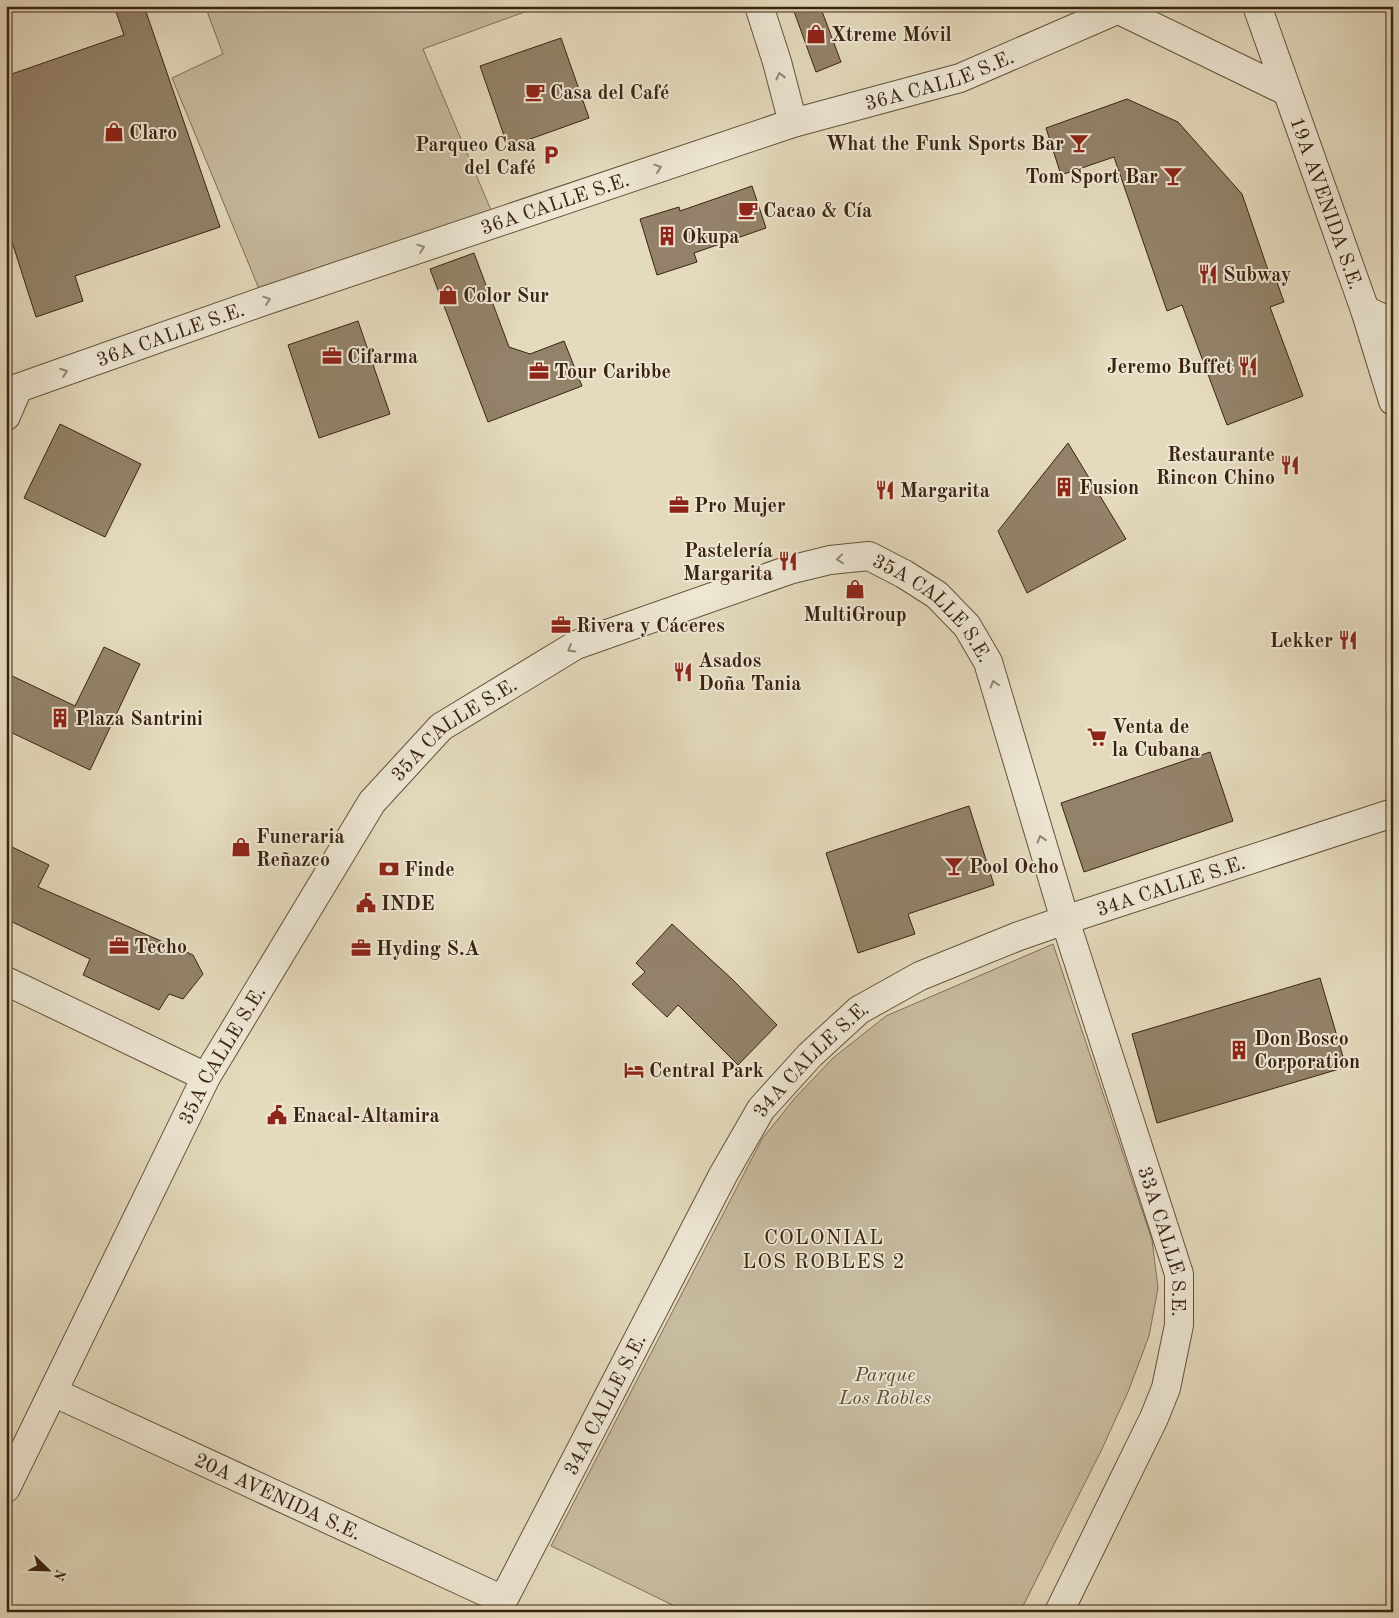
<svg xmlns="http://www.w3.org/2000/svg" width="1399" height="1618" viewBox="0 0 1399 1618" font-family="'Old Standard TT',serif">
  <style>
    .green { fill: #c7bba0; stroke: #816f58 }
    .building { fill: #93826a; stroke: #3b2311 }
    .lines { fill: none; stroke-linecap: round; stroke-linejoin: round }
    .minor-casing { stroke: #65513c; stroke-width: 30 }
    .minor { stroke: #ede7d4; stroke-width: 28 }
    .oneway { stroke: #948572 }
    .labels { text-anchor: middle; stroke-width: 4; stroke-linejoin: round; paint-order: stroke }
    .poi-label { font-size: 20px; font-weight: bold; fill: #3b2311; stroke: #ede7d4; text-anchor: start }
    .street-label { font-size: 20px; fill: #3b2311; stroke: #ede7d4 }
    .park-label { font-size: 20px; font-style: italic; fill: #5e4935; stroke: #ede7d4 }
    .neighbourhood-label { font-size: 21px; letter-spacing: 1px; fill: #3b2311; stroke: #ede7d4 }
  </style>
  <rect width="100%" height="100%" fill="#e4dabd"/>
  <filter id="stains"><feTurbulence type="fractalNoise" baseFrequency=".004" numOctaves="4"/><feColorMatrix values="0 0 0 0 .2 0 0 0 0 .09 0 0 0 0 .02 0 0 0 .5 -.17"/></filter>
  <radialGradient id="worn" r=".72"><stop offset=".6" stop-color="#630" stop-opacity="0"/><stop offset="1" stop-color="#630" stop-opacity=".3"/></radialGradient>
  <g class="green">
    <polygon points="205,6 541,6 423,49 496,222 264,301 172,78 223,54"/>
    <polygon points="1053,944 1152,1240 1158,1288 1149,1336 1128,1392 1102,1449 1020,1612 687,1612 551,1546 762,1139 795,1098 833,1058 886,1016"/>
  </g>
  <g class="building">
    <polygon points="114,6 144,6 220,227 75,276 83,301 36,317 6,223 6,76 124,35"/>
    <polygon points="792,6 820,6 841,62 816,72"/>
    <polygon points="561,38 589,118 508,147 480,66"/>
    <polygon points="1127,99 1178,122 1242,194 1269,273 1273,271 1284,302 1270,307 1303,396 1227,425 1182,305 1167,311 1114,157 1061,175 1046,128"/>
    <polygon points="752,186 766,228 694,253 697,262 657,275 640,219 679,207 680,211"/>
    <polygon points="474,253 509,347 530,354 564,341 582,386 488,422 430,269"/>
    <polygon points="358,321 390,414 319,438 288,345"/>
    <polygon points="60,424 141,464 105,537 24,498"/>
    <polygon points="1068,443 1126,539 1027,593 998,531"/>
    <polygon points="104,647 140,664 90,770 6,730 6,673 75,706"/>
    <polygon points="1210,752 1233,821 1084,872 1061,803"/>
    <polygon points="969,806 994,885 908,914 915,934 858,953 826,853"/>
    <polygon points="6,844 49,865 38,887 193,955 203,974 183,999 169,994 159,1010 83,975 90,959 6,919"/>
    <polygon points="672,924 733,980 777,1025 738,1065 678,1005 667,1017 632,984 645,972 636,963"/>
    <polygon points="1320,978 1346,1067 1157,1123 1132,1034"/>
  </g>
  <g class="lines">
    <defs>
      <g id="minor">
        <polyline points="759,6 777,62 793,123"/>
        <path id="s1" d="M1257,6L1365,310L1393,401"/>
        <polyline points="1119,10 1286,91"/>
        <polyline points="1365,310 1393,323"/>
        <path id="s2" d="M6,416L18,388L264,301L793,123L960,78L1126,6"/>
        <polyline points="6,981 206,1077"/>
        <path id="s3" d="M53,1392L503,1600"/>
        <path id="s4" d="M6,1488L206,1077L372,802L441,727L576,645L789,570L830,560L869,556L904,574L937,595L967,626L988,662L1065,920L1179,1274V1325L1166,1388L1154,1418L1059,1612"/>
        <path id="s5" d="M497,1612L723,1175L761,1109L810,1055L859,1010L920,976L1019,936L1065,920L1393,813"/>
      </g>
    </defs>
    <use href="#minor" class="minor-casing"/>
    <use href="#minor" class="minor"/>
  </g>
  <defs><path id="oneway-chevron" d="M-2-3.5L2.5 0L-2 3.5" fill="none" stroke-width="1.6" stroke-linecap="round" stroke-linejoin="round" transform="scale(1.25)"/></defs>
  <g class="oneway">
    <use href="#oneway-chevron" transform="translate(780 76) rotate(-104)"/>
    <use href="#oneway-chevron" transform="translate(658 168) rotate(-18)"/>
    <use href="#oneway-chevron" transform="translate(421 248) rotate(-19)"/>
    <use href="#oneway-chevron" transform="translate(267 300) rotate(-19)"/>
    <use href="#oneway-chevron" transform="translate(64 372) rotate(-20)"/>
    <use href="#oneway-chevron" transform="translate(840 559) rotate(174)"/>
    <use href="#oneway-chevron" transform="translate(571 649) rotate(150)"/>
    <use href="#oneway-chevron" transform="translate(994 684) rotate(-107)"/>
    <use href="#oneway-chevron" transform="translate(1041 839) rotate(-107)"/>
  </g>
  <defs>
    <symbol id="shop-bare" viewBox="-9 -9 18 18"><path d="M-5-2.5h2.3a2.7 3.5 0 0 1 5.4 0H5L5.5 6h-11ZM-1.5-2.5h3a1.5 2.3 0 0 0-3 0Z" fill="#8f2418" stroke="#ede7d4" stroke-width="2.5" paint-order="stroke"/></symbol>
    <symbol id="cafe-bare" viewBox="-9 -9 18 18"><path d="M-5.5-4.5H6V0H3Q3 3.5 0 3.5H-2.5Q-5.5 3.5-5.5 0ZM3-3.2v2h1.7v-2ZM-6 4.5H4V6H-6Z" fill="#8f2418" stroke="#ede7d4" stroke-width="2.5" paint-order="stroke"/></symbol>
    <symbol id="bar-bare" viewBox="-9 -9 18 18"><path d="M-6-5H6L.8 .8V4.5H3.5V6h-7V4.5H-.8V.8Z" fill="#8f2418" stroke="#ede7d4" stroke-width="2.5" paint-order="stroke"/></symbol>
    <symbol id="parking-bare" viewBox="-9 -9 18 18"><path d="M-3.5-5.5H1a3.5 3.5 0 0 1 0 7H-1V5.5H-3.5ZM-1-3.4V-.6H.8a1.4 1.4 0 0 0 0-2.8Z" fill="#8f2418" stroke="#ede7d4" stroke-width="2.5" paint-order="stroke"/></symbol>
    <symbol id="building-bare" viewBox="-9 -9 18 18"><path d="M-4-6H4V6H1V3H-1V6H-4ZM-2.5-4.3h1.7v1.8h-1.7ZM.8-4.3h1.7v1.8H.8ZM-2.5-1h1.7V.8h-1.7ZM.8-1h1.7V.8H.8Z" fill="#8f2418" stroke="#ede7d4" stroke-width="2.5" paint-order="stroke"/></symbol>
    <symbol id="restaurant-bare" viewBox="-9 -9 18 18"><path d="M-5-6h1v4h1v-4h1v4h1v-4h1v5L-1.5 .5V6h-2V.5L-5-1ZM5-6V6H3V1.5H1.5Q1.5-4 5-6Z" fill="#8f2418" stroke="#ede7d4" stroke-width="2.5" paint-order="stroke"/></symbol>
    <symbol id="office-bare" viewBox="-9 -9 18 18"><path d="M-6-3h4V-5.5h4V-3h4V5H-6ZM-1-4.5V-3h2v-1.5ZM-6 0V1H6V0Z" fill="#8f2418" stroke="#ede7d4" stroke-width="2.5" paint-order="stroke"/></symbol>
    <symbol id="supermarket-bare" viewBox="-9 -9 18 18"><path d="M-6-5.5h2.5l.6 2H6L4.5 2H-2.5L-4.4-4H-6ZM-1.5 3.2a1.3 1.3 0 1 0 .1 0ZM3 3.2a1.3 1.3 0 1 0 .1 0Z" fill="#8f2418" stroke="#ede7d4" stroke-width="2.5" paint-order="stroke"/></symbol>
    <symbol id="bank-bare" viewBox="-9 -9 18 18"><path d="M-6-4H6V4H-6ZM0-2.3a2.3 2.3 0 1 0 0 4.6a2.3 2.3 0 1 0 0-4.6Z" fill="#8f2418" stroke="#ede7d4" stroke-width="2.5" paint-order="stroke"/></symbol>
    <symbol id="civic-bare" viewBox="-9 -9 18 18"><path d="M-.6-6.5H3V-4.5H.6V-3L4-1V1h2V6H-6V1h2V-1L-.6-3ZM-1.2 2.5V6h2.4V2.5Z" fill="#8f2418" stroke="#ede7d4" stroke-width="2.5" paint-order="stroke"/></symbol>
    <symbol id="hotel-bare" viewBox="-9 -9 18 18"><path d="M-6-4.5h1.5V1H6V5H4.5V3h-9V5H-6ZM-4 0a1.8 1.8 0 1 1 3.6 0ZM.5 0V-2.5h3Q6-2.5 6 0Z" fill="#8f2418" stroke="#ede7d4" stroke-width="2.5" paint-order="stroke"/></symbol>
  </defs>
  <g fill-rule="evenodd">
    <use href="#shop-bare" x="802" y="20" width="28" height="28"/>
    <use href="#cafe-bare" x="521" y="78" width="28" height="28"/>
    <use href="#shop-bare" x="100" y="118" width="28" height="28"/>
    <use href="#bar-bare" x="1065" y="129" width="28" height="28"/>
    <use href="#parking-bare" x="537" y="141" width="28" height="28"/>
    <use href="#bar-bare" x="1159" y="162" width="28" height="28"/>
    <use href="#cafe-bare" x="734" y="196" width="28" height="28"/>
    <use href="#building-bare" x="653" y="222" width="28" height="28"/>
    <use href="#restaurant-bare" x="1194" y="260" width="28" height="28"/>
    <use href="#shop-bare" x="434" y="281" width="28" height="28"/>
    <use href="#office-bare" x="318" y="342" width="28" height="28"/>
    <use href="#restaurant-bare" x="1234" y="352" width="28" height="28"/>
    <use href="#office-bare" x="525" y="357" width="28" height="28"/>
    <use href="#restaurant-bare" x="1276" y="451" width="28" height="28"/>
    <use href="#building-bare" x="1050" y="473" width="28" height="28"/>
    <use href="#restaurant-bare" x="871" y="476" width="28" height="28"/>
    <use href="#office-bare" x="665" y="491" width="28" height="28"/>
    <use href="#restaurant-bare" x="774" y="547" width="28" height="28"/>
    <use href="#shop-bare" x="841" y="575" width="28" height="28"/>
    <use href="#office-bare" x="547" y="611" width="28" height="28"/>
    <use href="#restaurant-bare" x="1334" y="626" width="28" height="28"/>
    <use href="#restaurant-bare" x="669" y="658" width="28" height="28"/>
    <use href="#building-bare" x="46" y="704" width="28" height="28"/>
    <use href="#supermarket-bare" x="1083" y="723" width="28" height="28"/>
    <use href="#shop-bare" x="227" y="833" width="28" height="28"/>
    <use href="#bar-bare" x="940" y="852" width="28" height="28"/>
    <use href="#bank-bare" x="375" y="855" width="28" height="28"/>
    <use href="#civic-bare" x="352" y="889" width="28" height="28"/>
    <use href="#office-bare" x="105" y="932" width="28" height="28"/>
    <use href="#office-bare" x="347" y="934" width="28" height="28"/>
    <use href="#building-bare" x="1225" y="1036" width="28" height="28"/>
    <use href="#hotel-bare" x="620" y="1056" width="28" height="28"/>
    <use href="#civic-bare" x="263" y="1101" width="28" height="28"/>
  </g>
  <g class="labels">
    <g class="poi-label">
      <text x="831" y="41">Xtreme Móvil</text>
      <text x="550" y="99">Casa del Café</text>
      <text x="129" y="139">Claro</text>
      <text x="1064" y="150" text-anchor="end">What the Funk Sports Bar</text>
      <text x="536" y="151" text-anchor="end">Parqueo Casa<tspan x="536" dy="23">del Café</tspan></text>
      <text x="1158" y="183" text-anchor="end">Tom Sport Bar</text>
      <text x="763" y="217">Cacao &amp; Cía</text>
      <text x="682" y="243">Okupa</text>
      <text x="1223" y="281">Subway</text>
      <text x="463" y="302">Color Sur</text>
      <text x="347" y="363">Cifarma</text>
      <text x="1233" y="373" text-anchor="end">Jeremo Buffet</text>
      <text x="554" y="378">Tour Caribbe</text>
      <text x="1275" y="461" text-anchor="end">Restaurante<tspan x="1275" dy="23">Rincon Chino</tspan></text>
      <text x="1079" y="494">Fusion</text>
      <text x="900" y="497">Margarita</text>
      <text x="694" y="512">Pro Mujer</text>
      <text x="773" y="557" text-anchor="end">Pastelería<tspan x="773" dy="23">Margarita</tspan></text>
      <text x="855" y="621" text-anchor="middle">MultiGroup</text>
      <text x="576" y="632">Rivera y Cáceres</text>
      <text x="1333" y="647" text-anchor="end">Lekker</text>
      <text x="698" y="667">Asados<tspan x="698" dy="23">Doña Tania</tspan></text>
      <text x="75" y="725">Plaza Santrini</text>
      <text x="1112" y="733">Venta de<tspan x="1112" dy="23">la Cubana</tspan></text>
      <text x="256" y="843">Funeraria<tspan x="256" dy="23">Reñazco</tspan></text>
      <text x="969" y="873">Pool Ocho</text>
      <text x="404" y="876">Finde</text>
      <text x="381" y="910">INDE</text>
      <text x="134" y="953">Techo</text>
      <text x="376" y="955">Hyding S.A</text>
      <text x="1254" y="1045">Don Bosco<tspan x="1254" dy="23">Corporation</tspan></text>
      <text x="649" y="1077">Central Park</text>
      <text x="292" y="1122">Enacal-Altamira</text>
    </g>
    <g class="street-label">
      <text dy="7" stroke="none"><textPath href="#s2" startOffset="1002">36A CALLE S.E.</textPath></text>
      <text dy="7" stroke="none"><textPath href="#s2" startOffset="598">36A CALLE S.E.</textPath></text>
      <text dy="7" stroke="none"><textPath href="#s1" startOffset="209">19A AVENIDA S.E.</textPath></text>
      <text dy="7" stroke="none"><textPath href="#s2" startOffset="192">36A CALLE S.E.</textPath></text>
      <text dy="7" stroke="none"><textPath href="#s4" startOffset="1429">35A CALLE S.E.</textPath></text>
      <text dy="7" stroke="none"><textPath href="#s4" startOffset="889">35A CALLE S.E.</textPath></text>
      <text dy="7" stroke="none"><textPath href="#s5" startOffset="1044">34A CALLE S.E.</textPath></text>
      <text dy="7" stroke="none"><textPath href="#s4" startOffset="484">35A CALLE S.E.</textPath></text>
      <text dy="7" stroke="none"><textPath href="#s5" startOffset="639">34A CALLE S.E.</textPath></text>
      <text dy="7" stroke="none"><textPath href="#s4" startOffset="2115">33A CALLE S.E.</textPath></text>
      <text dy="7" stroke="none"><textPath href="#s5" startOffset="234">34A CALLE S.E.</textPath></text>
      <text dy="7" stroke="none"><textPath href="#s3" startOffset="248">20A AVENIDA S.E.</textPath></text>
    </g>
    <g class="park-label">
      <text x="885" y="1381">Parque<tspan x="885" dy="23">Los Robles</tspan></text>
    </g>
    <g class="neighbourhood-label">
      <text x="824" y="1244">COLONIAL<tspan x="824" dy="24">LOS ROBLES 2</tspan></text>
    </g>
  </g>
  <rect width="1399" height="1618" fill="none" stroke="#e4dabd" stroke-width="25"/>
  <rect x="8" y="8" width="1384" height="1603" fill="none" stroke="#3b2311" stroke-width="2.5"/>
  <rect x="12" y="12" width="1374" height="1593" fill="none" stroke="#3b2311"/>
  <g transform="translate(48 1570) rotate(113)" stroke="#ede7d4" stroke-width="4" paint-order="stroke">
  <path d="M0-4L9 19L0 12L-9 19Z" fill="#3b2311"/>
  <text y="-8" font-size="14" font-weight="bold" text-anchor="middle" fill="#3b2311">N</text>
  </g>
  <rect width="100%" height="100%" filter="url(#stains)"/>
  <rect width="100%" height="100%" fill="url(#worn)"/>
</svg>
